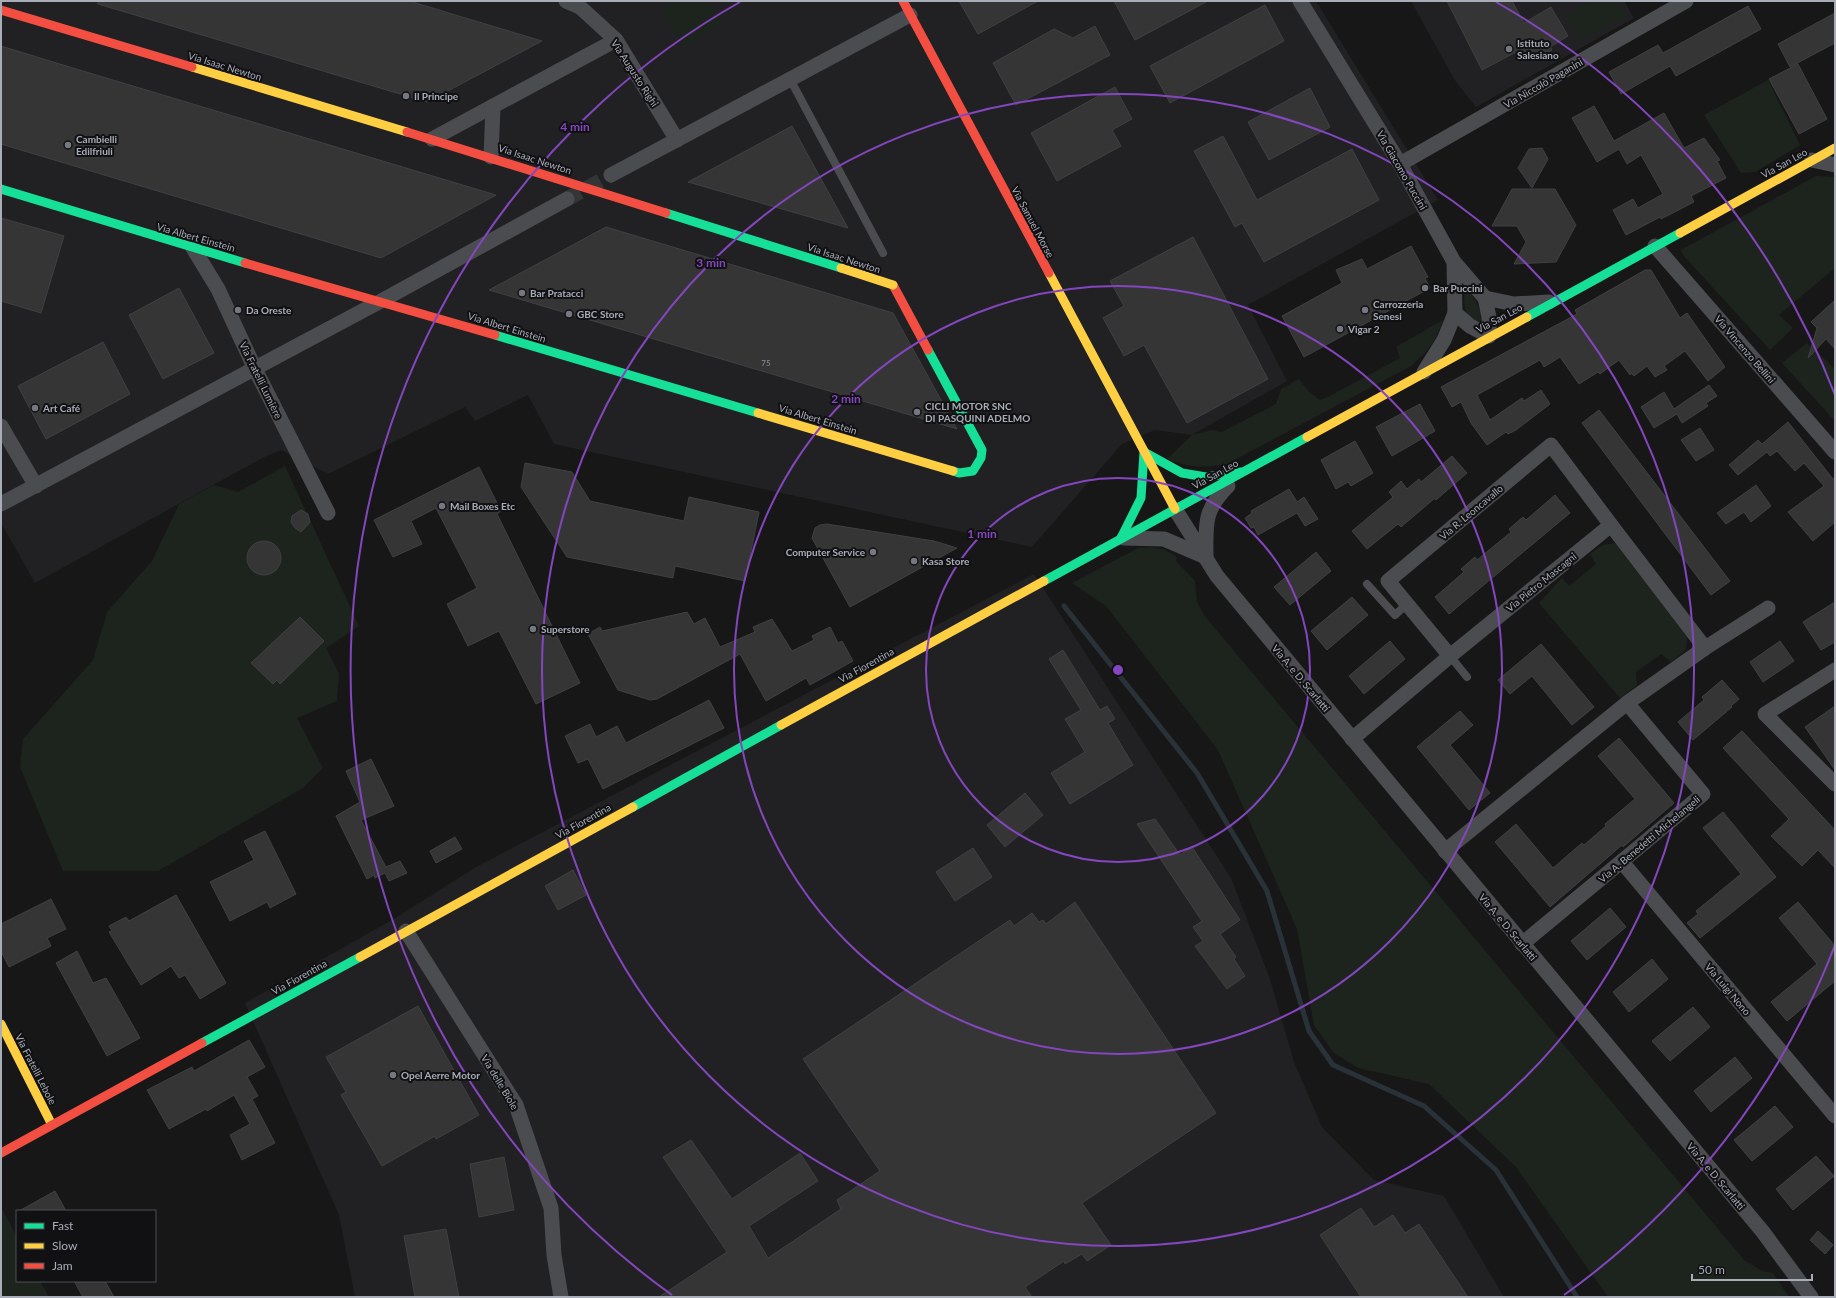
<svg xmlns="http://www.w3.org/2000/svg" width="1836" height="1298" viewBox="0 0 1836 1298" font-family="Lato,sans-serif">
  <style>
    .built { fill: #212123 }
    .green { fill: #1d241e }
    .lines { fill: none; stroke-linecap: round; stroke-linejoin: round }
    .stream { stroke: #2a3239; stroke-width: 5 }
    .building { fill: #353536; stroke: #3f4043 }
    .street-tunnel { stroke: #343537; stroke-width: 15; stroke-dasharray: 15 8; stroke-linecap: butt }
    .lane { stroke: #4b4c50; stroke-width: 8 }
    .street { stroke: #4b4c50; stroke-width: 15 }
    .fast { stroke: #16e098; stroke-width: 9 }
    .slow { stroke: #ffcf43; stroke-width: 9 }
    .jam { stroke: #f24e42; stroke-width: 9 }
    .fast-bridge { stroke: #16e098; stroke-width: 9 }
    .slow-bridge { stroke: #ffcf43; stroke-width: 9 }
    .jam-bridge { stroke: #f24e42; stroke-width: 9 }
    .ring { fill: none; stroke: #8446be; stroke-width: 2 }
    .poi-dot { fill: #757880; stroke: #111113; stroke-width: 1.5 }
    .labels { text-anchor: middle; stroke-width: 4; stroke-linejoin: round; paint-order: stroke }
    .number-label { font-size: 8px; fill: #8b8f98 }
    .poi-label { font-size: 10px; font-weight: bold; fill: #a8adb8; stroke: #111113; text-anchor: start }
    .street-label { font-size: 10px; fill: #a8adb8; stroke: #111113 }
    .centre { fill: #8446be; stroke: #111113; stroke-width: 2 }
    .ring-label { font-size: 12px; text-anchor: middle; font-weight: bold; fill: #8446be; stroke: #111113; stroke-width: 4; stroke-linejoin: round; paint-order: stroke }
  </style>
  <rect width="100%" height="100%" fill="#171717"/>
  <g class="built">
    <polygon points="1,1 1316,1 1438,200 1248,305 1287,381 1192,435 1155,430 1122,444 1032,547 554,444 528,395 475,421 465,407 328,474 281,450 264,457 35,583 1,523"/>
    <polygon points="1411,1 1624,1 1634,18 1476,107 1454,79"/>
    <polygon points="1034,574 1231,878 1270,979 1294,1062 1322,1127 1374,1180 1444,1196 1504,1297 355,1297 339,1215 245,1003 397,917 476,867"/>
  </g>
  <g class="green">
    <polygon points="676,1 708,1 722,23 685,48 661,11"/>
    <polygon points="1591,1 1618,1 1626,16 1580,41 1565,15"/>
    <polygon points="1768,80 1800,145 1755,172 1741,173 1704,115"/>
    <polygon points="1816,176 1835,177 1835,268 1779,315 1793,328 1770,350 1683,255 1681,250"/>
    <path d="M1470,291C1474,300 1485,313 1479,323C1465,317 1464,308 1464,294Z"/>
    <path d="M1443,320C1436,341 1428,352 1411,366L1227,464C1201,468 1191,468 1167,459L1192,435L1212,430L1222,432L1276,404L1281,389L1299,379L1309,392L1320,400L1326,398L1400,358L1396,347Z"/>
    <polygon points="1807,343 1835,369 1835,421 1782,363"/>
    <polygon points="285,466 359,626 326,648 339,674 337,701 297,718 323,768 303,788 158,871 63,871 20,767 23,739 93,660 107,612 152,561 179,504 214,485 238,492"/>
    <polygon points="1615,543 1687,637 1686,649 1671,662 1661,654 1636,672 1637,685 1620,698 1539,603 1562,578 1569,586 1596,564 1590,554 1603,545"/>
    <polygon points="1153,547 1165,550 1177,557 1176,561 1195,581 1197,602 1204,615 1744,1260 1762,1271 1773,1273 1789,1297 1608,1297 1516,1167 1429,1084 1358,1068 1334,1053 1314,1025 1297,929 1218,750 1106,606 1072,583 1138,548"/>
    <polygon points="1,1207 17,1237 17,1281 40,1281 49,1297 1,1297"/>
  </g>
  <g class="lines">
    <polyline class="stream" points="1064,606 1197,773 1267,891 1309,1031 1333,1065 1424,1106 1496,1170 1577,1297"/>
  </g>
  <g class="building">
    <polygon points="98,1 409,1 542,41 427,102 98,4"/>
    <polygon points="959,1 1038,1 978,34"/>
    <polygon points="1114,1 1208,1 1135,40"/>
    <polygon points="1447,1 1512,1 1524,23 1551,7 1568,36 1550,47 1552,50 1533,60 1516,52 1482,70"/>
    <polygon points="1265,5 1284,41 1170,103 1150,66"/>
    <polygon points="1748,6 1761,29 1676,76 1670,66 1621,94 1609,72 1658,45 1663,53"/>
    <polygon points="1835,13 1835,43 1790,67 1778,44"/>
    <polygon points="1095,26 1110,55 1016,105 993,63 1054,29 1073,38"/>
    <polygon points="1,46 63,65 496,195 381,258 1,144"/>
    <polygon points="1798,64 1827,119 1799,134 1769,79"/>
    <polygon points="1115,87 1132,119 1112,130 1121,146 1057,181 1031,133"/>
    <polygon points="1310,88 1330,127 1269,160 1248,122"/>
    <polygon points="1594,106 1614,141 1664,113 1684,148 1704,138 1720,160 1717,161 1726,178 1691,196 1694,202 1661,219 1660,217 1626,235 1613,210 1633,199 1638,208 1663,194 1641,155 1627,164 1619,149 1597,162 1572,118"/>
    <polygon points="792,126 848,228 688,182"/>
    <polygon points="1223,136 1257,200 1352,149 1379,200 1264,262 1242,223 1235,227 1194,151"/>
    <polygon points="1542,148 1548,159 1532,188 1518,168 1529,149"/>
    <polygon points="1512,189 1555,189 1576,225 1556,262 1514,264 1526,242 1517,226 1492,226"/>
    <polygon points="1,218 64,236 41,313 1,301"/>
    <polygon points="606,227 893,313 957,429 489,290"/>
    <polygon points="1193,237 1268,379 1187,423 1144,345 1124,356 1103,318 1124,306 1110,281"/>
    <polygon points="1411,246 1428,277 1425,278 1430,288 1304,357 1282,316 1342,283 1336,270 1362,259 1367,269"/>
    <polygon points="1645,270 1651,270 1680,318 1687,313 1725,367 1708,381 1685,351 1664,366 1667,370 1655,377 1647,366 1634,376 1631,373 1630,375 1619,360 1600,374 1598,372 1579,384 1560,357 1544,367 1540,360 1477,395 1490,420 1522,398 1524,401 1541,390 1550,404 1516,430 1508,434 1506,432 1487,445 1471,423 1461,402 1452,407 1441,387 1577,314 1575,310"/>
    <polygon points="179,288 214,353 163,379 129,315"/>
    <polygon points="1835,300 1835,349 1826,339 1808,358 1817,328 1811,322"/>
    <polygon points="103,342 130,394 46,439 18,386"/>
    <polygon points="1709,385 1717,396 1706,403 1708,406 1682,423 1677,414 1654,428 1641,407 1664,392 1674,409"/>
    <polygon points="1420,404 1435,431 1392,456 1376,427"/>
    <polygon points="1599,410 1730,581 1711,595 1582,423"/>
    <polygon points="1788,422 1833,479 1835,478 1835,522 1813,541 1788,512 1824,486 1804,463 1795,471 1777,451 1770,456 1767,452 1738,475 1729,465 1758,440 1762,444"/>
    <polygon points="1700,428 1714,450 1696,461 1681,440"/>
    <polygon points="1355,441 1373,473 1351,486 1348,482 1336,489 1321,460"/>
    <polygon points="1452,456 1467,473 1436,500 1435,498 1401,527 1398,524 1367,549 1352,531 1393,497 1389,492 1401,481 1407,489 1419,479 1421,482"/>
    <polygon points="525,463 572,472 590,501 684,521 689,497 759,512 745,581 675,566 673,578 567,557 521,487"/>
    <polygon points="479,467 501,511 497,514 580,683 536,704 499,631 468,646 447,604 477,588 436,508 411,521 422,544 393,557 374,520"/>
    <polygon points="1756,485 1771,506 1751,522 1744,512 1726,524 1717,513"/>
    <polygon points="1289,489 1297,502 1304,497 1318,519 1305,526 1297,513 1258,535 1254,527 1251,528 1245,518 1252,513 1251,511"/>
    <polygon points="1555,495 1570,513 1449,614 1435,597 1464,572 1461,569 1475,557 1477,560 1511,532 1509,529 1523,517 1526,520"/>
    <polygon points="301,510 308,514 310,522 301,532 295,528 291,522 292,516"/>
    <polygon points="827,524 934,541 957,548 850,607 812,538 815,528 820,525"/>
    <circle cx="264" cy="558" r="17"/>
    <polygon points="1316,552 1331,571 1290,605 1274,587"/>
    <polygon points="1352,597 1368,615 1327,650 1311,631"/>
    <polygon points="1835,602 1835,642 1821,650 1803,622"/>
    <polygon points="687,612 694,624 705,618 720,647 755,632 753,627 772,619 792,651 814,640 812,636 830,627 838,643 842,641 853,661 810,685 806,678 766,701 740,654 657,699 650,700 618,690 588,634 600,627 602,631"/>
    <polygon points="300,617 324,641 280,684 277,680 273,684 251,663"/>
    <polygon points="1390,641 1405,659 1364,694 1349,676"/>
    <polygon points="1780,641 1794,661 1763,682 1750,662"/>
    <polygon points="1541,644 1594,707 1572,725 1532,676 1510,694 1498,680"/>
    <polygon points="1063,650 1100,710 1107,706 1115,719 1108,723 1133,765 1070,804 1051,773 1085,752 1065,719 1081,710 1049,659"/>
    <polygon points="1722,680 1739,699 1731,706 1732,707 1693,740 1678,722 1704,700 1702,697"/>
    <polygon points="709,700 724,728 603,789 588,759 578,763 565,736 590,724 596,737 617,726 626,743"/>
    <polygon points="1835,706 1835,770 1805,727"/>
    <polygon points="1460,711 1473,725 1450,745 1490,793 1469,810 1417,747"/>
    <polygon points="1742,731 1835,830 1835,868 1818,850 1802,866 1771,836 1789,819 1723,748"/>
    <polygon points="1619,738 1674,803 1623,847 1622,845 1550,907 1495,842 1516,824 1553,868 1582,843 1584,845 1606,826 1605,824 1635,799 1598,756"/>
    <polygon points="371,759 394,806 361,820 386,867 400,861 407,873 389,881 385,873 375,878 374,875 367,879 336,816 360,802 346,771"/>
    <polygon points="1025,793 1043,815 1005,847 987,825"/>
    <polygon points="1723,812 1776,877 1700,938 1687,923 1698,914 1696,911 1741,874 1703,828"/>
    <polygon points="1155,819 1180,855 1192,847 1240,920 1220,934 1236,957 1234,959 1245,976 1227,989 1195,946 1203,941 1193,927 1202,921 1137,824"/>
    <polygon points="265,831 296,894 270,908 267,902 230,921 210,882 254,860 244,841"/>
    <polygon points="455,837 462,849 436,863 430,851"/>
    <polygon points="973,848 992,877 955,901 936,872"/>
    <polygon points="573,870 586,895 558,910 545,886"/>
    <polygon points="176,895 226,983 200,999 185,975 179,978 171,966 141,985 109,932 112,931 109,926 126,917 129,921"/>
    <polygon points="51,899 66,929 47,938 51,946 9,967 1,951 1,924"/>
    <polygon points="1075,902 1216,1113 1082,1203 1111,1245 1087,1261 1082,1254 1065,1264 1064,1261 1025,1287 1032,1297 659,1297 727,1252 663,1157 691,1140 732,1199 800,1153 818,1181 749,1226 768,1258 841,1209 837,1200 880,1171 803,1059 1010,920 1014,926 1032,913 1039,922 1043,920 1046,924"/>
    <polygon points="1798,902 1835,946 1835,981 1787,1021 1771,1002 1817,964 1779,918"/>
    <polygon points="1610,908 1626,927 1587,960 1571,941"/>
    <polygon points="77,951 93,983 106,978 140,1038 107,1056 56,963"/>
    <polygon points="1652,959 1668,979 1629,1012 1613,992"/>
    <polygon points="418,1006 479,1115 436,1139 435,1136 382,1166 341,1095 346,1092 326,1057"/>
    <polygon points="1693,1007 1710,1027 1670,1061 1652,1041"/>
    <polygon points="249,1040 265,1067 247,1077 258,1096 252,1099 275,1143 242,1160 230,1135 250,1124 234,1095 207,1111 206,1109 169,1129 147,1090 192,1067 194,1071"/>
    <polygon points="1735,1057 1752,1078 1711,1112 1694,1091"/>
    <polygon points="1775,1106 1793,1127 1752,1161 1734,1140"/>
    <polygon points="1816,1156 1834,1176 1793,1210 1776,1189"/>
    <polygon points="504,1157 514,1210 479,1217 470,1164"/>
    <polygon points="55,1191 66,1211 19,1211"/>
    <polygon points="1361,1208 1374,1227 1393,1215 1405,1233 1419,1224 1468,1297 1361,1297 1320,1235"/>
    <polygon points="446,1229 459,1297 415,1297 404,1236"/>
    <polygon points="1818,1231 1833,1245 1825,1254 1810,1240"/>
    <polygon points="74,1281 105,1281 114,1297 83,1297"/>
  </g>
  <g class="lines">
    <polyline class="street-tunnel" points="567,199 611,175"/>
    <g class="lane">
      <polyline points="790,79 883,253"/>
      <polyline points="1367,584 1395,615 1407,604"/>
      <polyline points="1450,656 1467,677"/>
    </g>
    <g class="street">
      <polyline points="566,1 580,7 616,40 677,140"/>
      <polyline points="1300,1 1400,164 1454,262 1455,313 1470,326 1489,336 1489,317 1485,298 1454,262"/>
      <polyline points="432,139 616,40"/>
      <polyline points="491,157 493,106"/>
      <polyline points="1812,160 1835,165"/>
      <polyline points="1400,164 1686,1"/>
      <polyline points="611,175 910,15"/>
      <polyline points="1655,246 1835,452"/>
      <polyline points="193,248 218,289 255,369 328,513"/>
      <polyline points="1485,298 1514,304 1549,302"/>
      <polyline points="1424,372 1444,340 1455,313"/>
      <polyline points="1,426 36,486"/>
      <polyline points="1,504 381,301 567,199"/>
      <polyline points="1175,509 1217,576 1763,1232 1811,1297"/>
      <path d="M1124,538L1164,539L1206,557C1206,524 1203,511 1228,486"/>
      <polyline points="1450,656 1388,581 1551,445 1611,525"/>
      <polyline points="1835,670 1765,714 1835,784"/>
      <polyline points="1352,739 1450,656 1611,525 1705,648"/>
      <polyline points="1445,851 1627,703 1705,648 1768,608"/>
      <polyline points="1622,862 1835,1116"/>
      <polyline points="406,931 516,1105 551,1208 554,1255 561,1297"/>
      <polyline points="1522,944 1703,794 1627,703"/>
    </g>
    <g class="fast">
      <polyline points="1,189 245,263"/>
      <polyline points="1527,317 1680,233"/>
      <polyline points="495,335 758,413"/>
      <polyline points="928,350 982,450 981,458 973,471 959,473 953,471"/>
      <polyline points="1121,538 1141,498 1144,452 1182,473 1206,477 1241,472"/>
      <polyline points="1044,581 1307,437"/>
      <polyline points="633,807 781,725"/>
      <polyline points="202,1043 360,957"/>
    </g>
    <g class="slow">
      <polyline points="1680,233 1835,148"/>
      <polyline points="1049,273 1175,509"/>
      <polyline points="758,413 953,471"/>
      <polyline points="1307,437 1527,317"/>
      <polyline points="781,725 1044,581"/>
      <polyline points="360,957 633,807"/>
      <polyline points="1,1024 52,1125"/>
    </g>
    <g class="jam">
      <polyline points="903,1 1049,273"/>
      <polyline points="245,263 495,335"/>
      <polyline points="893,285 928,350"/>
      <polyline points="1,1153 202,1043"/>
    </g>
    <polyline class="fast-bridge" points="666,213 841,268"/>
    <g class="slow-bridge">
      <polyline points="192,67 407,132"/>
      <polyline points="841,268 893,285"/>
    </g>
    <g class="jam-bridge">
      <polyline points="1,10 192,67"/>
      <polyline points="407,132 666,213"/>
    </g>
  </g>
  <g class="ring">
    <circle cx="1118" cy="670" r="192"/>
    <circle cx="1118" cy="670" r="384"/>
    <circle cx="1118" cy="670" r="576"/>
    <path d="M1835 945A768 768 0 0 1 1564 1295M672 1295A768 768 0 0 1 740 2M1496 2A768 768 0 0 1 1835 395"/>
  </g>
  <g class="poi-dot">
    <circle cx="1509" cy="49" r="4"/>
    <circle cx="406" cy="96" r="4"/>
    <circle cx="68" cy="145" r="4"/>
    <circle cx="1425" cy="288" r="4"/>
    <circle cx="522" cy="293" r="4"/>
    <circle cx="238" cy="310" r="4"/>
    <circle cx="1365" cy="310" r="4"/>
    <circle cx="569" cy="314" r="4"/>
    <circle cx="1340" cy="329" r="4"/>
    <circle cx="35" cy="408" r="4"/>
    <circle cx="917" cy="412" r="4"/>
    <circle cx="442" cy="506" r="4"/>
    <circle cx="873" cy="552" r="4"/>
    <circle cx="914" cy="561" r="4"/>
    <circle cx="533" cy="629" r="4"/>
    <circle cx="393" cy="1075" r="4"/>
  </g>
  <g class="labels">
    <g class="number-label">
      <text x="766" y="366">75</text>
    </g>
    <g class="poi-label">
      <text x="1517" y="47">Istituto<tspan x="1517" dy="12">Salesiano</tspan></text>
      <text x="414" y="100">Il Principe</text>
      <text x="76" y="143">Cambielli<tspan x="76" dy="12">Edilfriuli</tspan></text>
      <text x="1433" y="292">Bar Puccini</text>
      <text x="530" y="297">Bar Pratacci</text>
      <text x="1373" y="308">Carrozzeria<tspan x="1373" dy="12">Senesi</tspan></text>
      <text x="246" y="314">Da Oreste</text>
      <text x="577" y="318">GBC Store</text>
      <text x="1348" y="333">Vigar 2</text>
      <text x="925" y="410">CICLI MOTOR SNC<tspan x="925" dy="12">DI PASQUINI ADELMO</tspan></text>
      <text x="43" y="412">Art Café</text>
      <text x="450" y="510">Mail Boxes Etc</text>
      <text x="865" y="556" text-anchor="end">Computer Service</text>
      <text x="922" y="565">Kasa Store</text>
      <text x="541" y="633">Superstore</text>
      <text x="401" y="1079">Opel Aerre Motor</text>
    </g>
    <g class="street-label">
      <text transform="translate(225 66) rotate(17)" y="4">Via Isaac Newton</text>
      <text transform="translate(635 73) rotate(57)" y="4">Via Augusto Righi</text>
      <text transform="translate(1543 83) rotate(-30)" y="4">Via Niccolò Paganini</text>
      <text transform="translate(535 159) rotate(18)" y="4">Via Isaac Newton</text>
      <text transform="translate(1784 163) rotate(-29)" y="4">Via San Leo</text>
      <text transform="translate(1402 170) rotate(60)" y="4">Via Giacomo Puccini</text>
      <text transform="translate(1033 222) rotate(62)" y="4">Via Samuel Morse</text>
      <text transform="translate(196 237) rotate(16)" y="4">Via Albert Einstein</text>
      <text transform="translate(844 258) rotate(18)" y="4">Via Isaac Newton</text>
      <text transform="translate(1499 318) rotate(-28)" y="4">Via San Leo</text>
      <text transform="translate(507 327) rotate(17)" y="4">Via Albert Einstein</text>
      <text transform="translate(1745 349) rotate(49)" y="4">Via Vincenzo Bellini</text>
      <text transform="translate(261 380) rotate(64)" y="4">Via Fratelli Lumière</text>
      <text transform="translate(818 419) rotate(17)" y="4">Via Albert Einstein</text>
      <text transform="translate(1215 474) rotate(-29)" y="4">Via San Leo</text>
      <text transform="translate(1471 512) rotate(-40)" y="4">Via R. Leoncavallo</text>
      <text transform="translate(1541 582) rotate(-39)" y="4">Via Pietro Mascagni</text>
      <text transform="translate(866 665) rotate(-29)" y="4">Via Fiorentina</text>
      <text transform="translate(1301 678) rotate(50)" y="4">Via A. e D. Scarlatti</text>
      <text transform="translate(583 821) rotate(-29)" y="4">Via Fiorentina</text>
      <text transform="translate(1649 839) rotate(-40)" y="4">Via A. Benedetti Michelangeli</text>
      <text transform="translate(1508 927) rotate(50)" y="4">Via A. e D. Scarlatti</text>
      <text transform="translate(299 977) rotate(-29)" y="4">Via Fiorentina</text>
      <text transform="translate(1728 989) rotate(50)" y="4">Via Luigi Nono</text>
      <text transform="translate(36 1069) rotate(63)" y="4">Via Fratelli Lebole</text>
      <text transform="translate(500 1082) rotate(59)" y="4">Via delle Biole</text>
      <text transform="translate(1716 1176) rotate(50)" y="4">Via A. e D. Scarlatti</text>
    </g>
  </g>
  <circle cx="1118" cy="670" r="6" class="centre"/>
  <g class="ring-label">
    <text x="575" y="131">4 min</text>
    <text x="711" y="267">3 min</text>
    <text x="846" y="403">2 min</text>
    <text x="982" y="538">1 min</text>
  </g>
  <rect width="1836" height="1298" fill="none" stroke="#a8adb8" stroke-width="4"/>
  <rect x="16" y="1210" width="140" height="72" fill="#111113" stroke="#4d4f55"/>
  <rect x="24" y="1223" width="20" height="6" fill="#16e098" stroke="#4d4f55"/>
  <text x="52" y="1230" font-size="12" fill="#a8adb8">Fast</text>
  <rect x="24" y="1243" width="20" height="6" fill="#ffcf43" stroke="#4d4f55"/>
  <text x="52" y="1250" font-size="12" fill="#a8adb8">Slow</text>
  <rect x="24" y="1263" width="20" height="6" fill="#f24e42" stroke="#4d4f55"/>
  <text x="52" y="1270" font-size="12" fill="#a8adb8">Jam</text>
  <path d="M1692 1274v6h120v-6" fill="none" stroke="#a8adb8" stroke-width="2"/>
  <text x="1698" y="1274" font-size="12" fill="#a8adb8" stroke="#111113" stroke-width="3" paint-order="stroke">50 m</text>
</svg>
